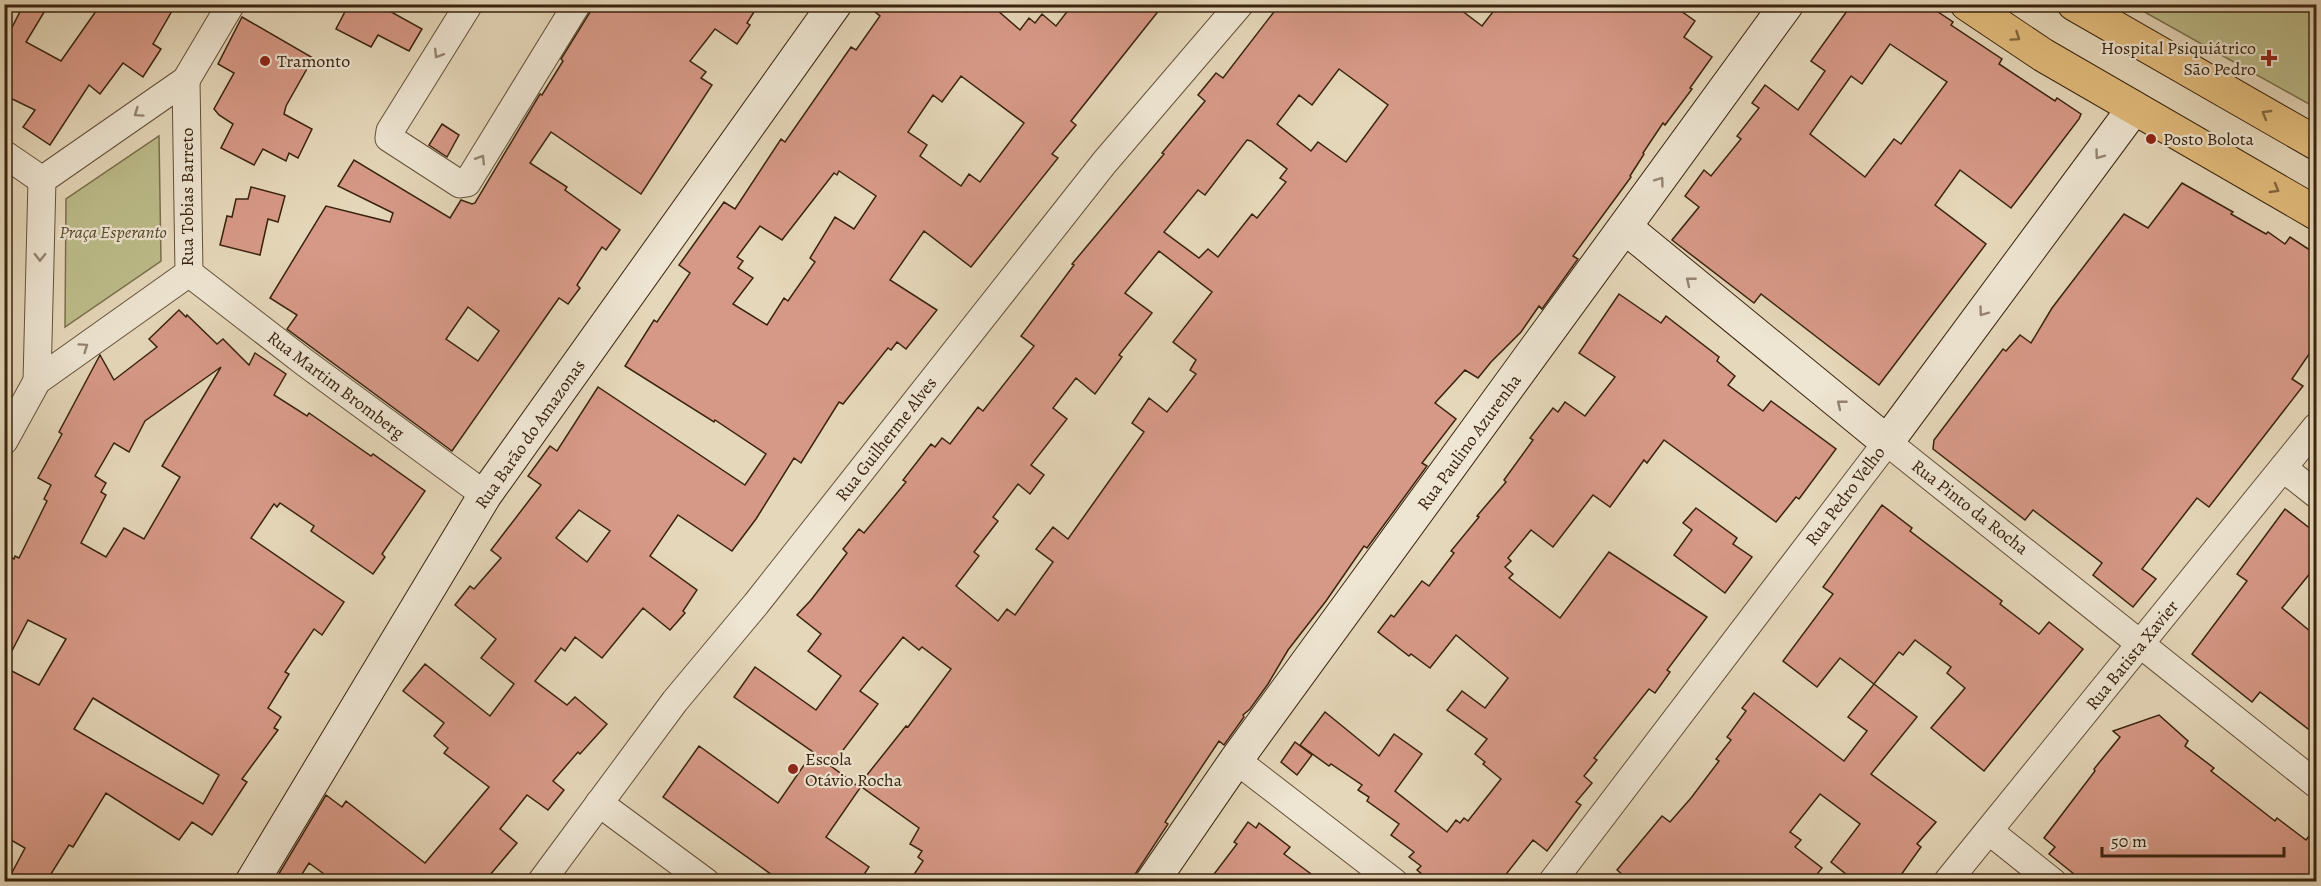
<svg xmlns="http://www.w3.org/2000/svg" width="2321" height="886" viewBox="0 0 2321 886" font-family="Alegreya,serif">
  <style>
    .green { fill: #bcbc8a; stroke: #7b704c; stroke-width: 1.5 }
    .building { fill: #d79987; stroke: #3a240f; stroke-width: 1.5; fill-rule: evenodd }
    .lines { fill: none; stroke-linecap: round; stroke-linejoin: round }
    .street-casing { stroke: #65513a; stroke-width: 29 }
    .secondary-casing { stroke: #3a240f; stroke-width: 35 }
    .primary-casing { stroke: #3a240f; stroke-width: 35 }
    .street { stroke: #eee5d2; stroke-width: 27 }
    .secondary { stroke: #eee5d2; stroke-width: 33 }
    .primary { stroke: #e2bc7c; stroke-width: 33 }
    .oneway { stroke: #866840 }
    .oneway2 { stroke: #948470 }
    .poi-dot { fill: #8f2418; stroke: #eee5d2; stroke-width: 2 }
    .labels { text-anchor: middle; stroke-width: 4.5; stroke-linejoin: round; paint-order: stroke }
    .poi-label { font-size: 18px; fill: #3a240f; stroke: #eee5d2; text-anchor: start }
    .street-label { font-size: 18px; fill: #3a240f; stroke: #eee5d2 }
    .park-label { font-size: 18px; font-style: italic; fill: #5a4a2e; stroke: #eee5d2 }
  </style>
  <rect width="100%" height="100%" fill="#e5d7b9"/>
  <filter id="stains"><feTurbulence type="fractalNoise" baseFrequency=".00333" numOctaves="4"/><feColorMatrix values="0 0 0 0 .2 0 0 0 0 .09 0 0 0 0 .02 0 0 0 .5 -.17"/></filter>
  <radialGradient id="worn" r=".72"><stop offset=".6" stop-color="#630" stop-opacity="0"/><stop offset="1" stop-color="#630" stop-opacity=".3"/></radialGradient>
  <g class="green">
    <polygon points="2132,5 2316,5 2316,108"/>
    <polygon points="159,136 161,261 65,327 66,199"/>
  </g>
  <g class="building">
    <polygon points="24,4 49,4 26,42 61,61 101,4 176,4 153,44 161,49 143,77 123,63 100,94 89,85 50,145 23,127 35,110 4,95 4,43"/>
    <polygon points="349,4 377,4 422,29 409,51 378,35 371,47 336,29"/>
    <path d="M595,4H759L747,23L750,25L737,44L715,29L690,61L706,72L701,78L712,85L641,194L551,132L530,163L567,187L565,190L620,230L606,250L602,247L577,285L580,288L568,304L559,298L452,451L287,329L297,315L270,298L326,206L390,222L393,213L338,186L354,160L450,218L461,200L472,204L475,203L540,94L542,95L563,61L561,59ZM468,307L499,331L478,361L446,339Z"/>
    <path d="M865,4H956L966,12L971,4H990L1020,30L1029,18L1035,23L1042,14L1056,26L1073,4H1164L1071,121L1076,125L1052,154L1058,158L971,267L924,231L890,280L937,310L906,349L897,342L891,350L888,348L843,404L839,402L801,463L794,458L756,519L732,551L678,515L650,556L697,590L683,611L685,613L670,630L643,608L602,658L575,637L565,651L561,648L535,681L567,705L575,697L607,724L580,754L578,752L553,781L564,790L548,810L527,795L500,829L517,843L484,882H335L309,863L297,882H274L326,795L342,807L346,801L425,863L489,787L444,753L448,748L434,736L444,723L403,691L425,664L490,716L514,684L481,658L496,639L455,605L470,586L474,589L501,558L491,550L541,485L528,476L550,446L557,451L598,387L745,485L766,454L715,420L714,422L625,366L654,320L657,322L690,273L679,265L724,202L735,209L781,139L785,142L851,47L856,50L880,16ZM961,76L1024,123L980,182L969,174L961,186L920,156L927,145L908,132L933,95L942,102ZM839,171L876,196L854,229L835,217L810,258L815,262L788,301L784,298L767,325L733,304L753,278L738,268L743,261L737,257L760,226L782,240L834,173L837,175ZM579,510L610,531L587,562L556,538Z"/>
    <path d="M1280,4H1453L1482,26L1499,4H1671L1695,21L1684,37L1712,57L1690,88L1692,89L1665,125L1663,123L1643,153L1644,154L1630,176L1631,177L1573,256L1578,259L1542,309L1539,306L1521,332L1491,362L1478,378L1465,370L1435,403L1456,419L1422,463L1427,466L1367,548L1364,546L1326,601L1288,650L1268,684L1250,709L1243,715L1244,717L1224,745L1219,741L1165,822L1168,824L1130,882H909L923,861L918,857L922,851L910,844L919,828L859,785L906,726L908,727L951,669L922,647L919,650L903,637L860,691L878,704L831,766L860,788L826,837L869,867L859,882H782L663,797L699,746L778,803L813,752L734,697L755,667L816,710L841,676L808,651L821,634L797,615L811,600L847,553L843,549L859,529L864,533L906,482L903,480L931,444L935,447L942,438L950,444L978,407L983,411L1034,346L1021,336L1074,265L1072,264L1164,154L1162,153L1205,101L1198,95L1216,73L1223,78ZM1339,69L1388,105L1346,162L1318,142L1311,151L1277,124L1299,95L1312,105ZM1247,140L1251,141L1287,169L1280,178L1286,182L1257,218L1252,214L1218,257L1208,249L1199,258L1164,232L1198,190L1205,195ZM1159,251L1212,292L1173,342L1196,360L1190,370L1196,374L1167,412L1149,398L1132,423L1144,432L1068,539L1053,527L1036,549L1053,562L1015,615L1007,609L998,621L956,586L979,556L974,552L998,521L993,517L1018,484L1030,494L1044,475L1031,465L1067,419L1053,408L1076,378L1095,394L1122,357L1119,355L1152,313L1125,293Z"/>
    <path d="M1852,4H1926L1953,22L1951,25L2002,59L1999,64L2055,101L2057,98L2081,114L2079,119L2011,208L1960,170L1935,205L1986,244L1879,385L1761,294L1754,303L1672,240L1699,207L1685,196L1704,170L1711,176L1741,139L1737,136L1759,108L1752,103L1765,85L1798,110L1825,71L1811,61ZM1890,44L1947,82L1901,144L1894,139L1865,177L1810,134L1851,76L1862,84Z"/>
    <polygon points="242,17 313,58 286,106 284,114 312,129 298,158 289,153 286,161 263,149 254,165 221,148 233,124 219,115 214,109 234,73 218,64"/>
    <polygon points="442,124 459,135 447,157 429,145"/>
    <polygon points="2182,183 2233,212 2231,214 2266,234 2268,232 2285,244 2290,237 2316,254 2316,344 2292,379 2303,386 2209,507 2197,498 2142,569 2156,579 2133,607 2093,575 2102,563 2033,510 2025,520 1933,449 1934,440 2003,349 2006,351 2020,335 2031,343 2052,308 2124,214 2148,228"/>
    <polygon points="251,187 285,196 278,222 268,219 260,255 220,245 227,216 232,217 236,199 248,199"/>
    <polygon points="1619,294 1661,323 1666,316 1719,357 1717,361 1735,376 1728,385 1763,411 1771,401 1836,449 1799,499 1796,497 1776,522 1664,440 1647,463 1644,460 1610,507 1593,495 1553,547 1531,530 1508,558 1511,561 1505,567 1513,574 1509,578 1560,618 1609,552 1707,617 1667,670 1670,672 1655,693 1649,689 1594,758 1597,760 1584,776 1592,783 1576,802 1581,805 1547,851 1533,840 1500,882 1431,882 1417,870 1421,866 1409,857 1414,852 1391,835 1399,824 1367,801 1369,797 1358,790 1362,785 1331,764 1329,766 1300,745 1325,712 1379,756 1394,734 1422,754 1395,791 1447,832 1456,820 1460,823 1464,818 1468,821 1501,779 1483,764 1485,762 1475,754 1487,739 1447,710 1462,691 1485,708 1508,678 1456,635 1430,668 1411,654 1409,656 1378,632 1391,615 1394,617 1422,581 1429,586 1454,553 1451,551 1479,517 1477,516 1506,482 1504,480 1533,440 1530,438 1553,408 1558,412 1565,402 1585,416 1615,377 1579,353"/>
    <path d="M179,310L186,317L187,315L217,344L223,339L249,365L255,353L286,374L274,395L307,416L309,413L371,456L373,454L425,491L382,554L385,557L373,574L311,531L314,526L280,503L277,507L274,504L251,538L344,602L322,635L314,629L285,672L289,674L268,708L281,717L274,728L278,730L242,779L247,782L212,835L192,822L179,840L106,793L73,847L69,845L46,882H7L25,848L4,836V667L39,685L66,639L28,620L4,666V554L14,559L15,556L19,558L47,501L44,499L51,485L38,478L62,434L59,432L100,355L114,380L157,347L149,339ZM221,367L162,466L180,477L144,539L124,528L106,557L81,543L106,495L101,492L106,483L95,476L114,443L129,452L145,421ZM93,698L219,775L203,804L74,729Z"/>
    <polygon points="1882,505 1912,528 1910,531 2002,601 2000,604 2039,634 2049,622 2083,649 1984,771 1931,728 1965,688 1947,673 1951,667 1915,640 1903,655 1899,652 1874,684 1840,658 1817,687 1783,661 1833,594 1823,587"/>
    <polygon points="1696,508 1737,538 1733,544 1752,557 1725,593 1674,555 1692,530 1683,523"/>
    <polygon points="2285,509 2316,533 2316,566 2282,608 2316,636 2316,735 2260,692 2252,702 2192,654 2247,581 2237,574"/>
    <polygon points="1874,684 1917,717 1871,774 1936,822 1917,844 1921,847 1896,882 1856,882 1831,862 1860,824 1820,794 1790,832 1801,840 1795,847 1822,868 1811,882 1631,882 1617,870 1662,816 1670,822 1691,798 1719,761 1716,759 1731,740 1727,737 1746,711 1742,708 1754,693 1844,761 1867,731 1848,717"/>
    <polygon points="2159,715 2188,741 2185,746 2214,768 2211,771 2275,821 2277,818 2306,840 2316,827 2316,882 2084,882 2049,854 2055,847 2044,838 2095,771 2094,769 2120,737 2113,731"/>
    <polygon points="1295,742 1312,755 1297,775 1281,762"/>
    <polygon points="1248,822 1256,828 1259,823 1290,847 1284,854 1322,882 1208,882 1237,844 1234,842"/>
  </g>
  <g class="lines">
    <defs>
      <g id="street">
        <polyline points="469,4 390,131 389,138 460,184 467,183 577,4"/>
        <polyline points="4,154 42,180"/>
        <polyline points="189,273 304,362 485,495"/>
        <polyline points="37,381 42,180 186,80 231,4"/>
        <polyline points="4,441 37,381 189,273 186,80"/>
        <polyline points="2283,468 2316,494"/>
        <polyline points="1236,760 1394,882"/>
        <polyline points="599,803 706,882"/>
        <polyline points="1989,831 2053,882"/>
        <polyline points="541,882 675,701 756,604 1104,163 1240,4"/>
        <polyline points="1552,882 1887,442 2316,784"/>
        <polyline points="1947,882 2316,427"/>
      </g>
      <g id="secondary">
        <polyline points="1626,228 1887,442 2134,108"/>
        <polyline points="252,882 485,495 835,4"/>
        <polyline points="1152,882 1236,760 1787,4"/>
      </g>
      <g id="primary">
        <polyline points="1967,4 2043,55 2316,213"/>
        <polyline points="2074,4 2316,143"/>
      </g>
    </defs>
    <use href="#street" class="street-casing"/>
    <use href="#secondary" class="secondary-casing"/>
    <use href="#primary" class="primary-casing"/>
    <use href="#street" class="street"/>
    <use href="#secondary" class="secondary"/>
    <use href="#primary" class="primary"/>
  </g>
  <defs><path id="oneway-chevron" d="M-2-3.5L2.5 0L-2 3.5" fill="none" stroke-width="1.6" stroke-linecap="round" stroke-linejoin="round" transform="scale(1.5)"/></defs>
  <g class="oneway">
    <use href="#oneway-chevron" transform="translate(2016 37) rotate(34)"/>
    <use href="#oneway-chevron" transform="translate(2266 114) rotate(-150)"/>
    <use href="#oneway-chevron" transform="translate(2275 189) rotate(30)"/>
  </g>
  <g class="oneway2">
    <use href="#oneway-chevron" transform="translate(438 54) rotate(122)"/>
    <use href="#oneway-chevron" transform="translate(138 113) rotate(145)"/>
    <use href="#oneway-chevron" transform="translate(2099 155) rotate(126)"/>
    <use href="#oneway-chevron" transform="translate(481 159) rotate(-58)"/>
    <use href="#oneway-chevron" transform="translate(1660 181) rotate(-54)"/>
    <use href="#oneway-chevron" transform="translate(40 257) rotate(91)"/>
    <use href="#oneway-chevron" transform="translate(1690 281) rotate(-141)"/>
    <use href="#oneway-chevron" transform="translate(1983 312) rotate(126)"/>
    <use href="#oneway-chevron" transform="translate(84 347) rotate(-35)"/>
    <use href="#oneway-chevron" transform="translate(1841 404) rotate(-141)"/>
  </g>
  <g class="poi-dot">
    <path d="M2266 49h6v6h6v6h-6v6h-6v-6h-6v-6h6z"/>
    <circle cx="265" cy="61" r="6"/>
    <circle cx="2151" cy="139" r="6"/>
    <circle cx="793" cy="769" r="6"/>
  </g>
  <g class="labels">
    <g class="poi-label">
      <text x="2256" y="54" text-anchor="end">Hospital Psiquiátrico<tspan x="2256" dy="21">São Pedro</tspan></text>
      <text x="277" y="67">Tramonto</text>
      <text x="2163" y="145">Posto Bolota</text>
      <text x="805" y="765">Escola<tspan x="805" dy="21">Otávio Rocha</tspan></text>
    </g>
    <g class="street-label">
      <text transform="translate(187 197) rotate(-90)" y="6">Rua Tobias Barreto</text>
      <text transform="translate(336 385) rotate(37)" y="6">Rua Martim Bromberg</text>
      <text transform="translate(530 434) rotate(-55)" y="6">Rua Barão do Amazonas</text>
      <text transform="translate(886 439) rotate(-52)" y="6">Rua Guilherme Alves</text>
      <text transform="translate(1469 442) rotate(-54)" y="6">Rua Paulino Azurenha</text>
      <text transform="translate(1845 496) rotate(-53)" y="6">Rua Pedro Velho</text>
      <text transform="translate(1970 507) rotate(38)" y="6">Rua Pinto da Rocha</text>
      <text transform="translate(2132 655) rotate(-51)" y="6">Rua Batista Xavier</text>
    </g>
    <g class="park-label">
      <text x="113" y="238">Praça Esperanto</text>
    </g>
  </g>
  <rect width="2321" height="886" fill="none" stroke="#e5d7b9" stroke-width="24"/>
  <rect x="6" y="6" width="2309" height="874" fill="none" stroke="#3a240f" stroke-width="3"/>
  <rect x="12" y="12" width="2297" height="862" fill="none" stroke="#3a240f" stroke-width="1.5"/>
  <path d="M2102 847v9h182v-9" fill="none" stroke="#3a240f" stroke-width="3"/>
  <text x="2111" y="847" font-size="18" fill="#3a240f" stroke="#eee5d2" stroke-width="4.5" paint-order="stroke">50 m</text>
  <rect width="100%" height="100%" filter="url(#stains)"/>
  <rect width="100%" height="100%" fill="url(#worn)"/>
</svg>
